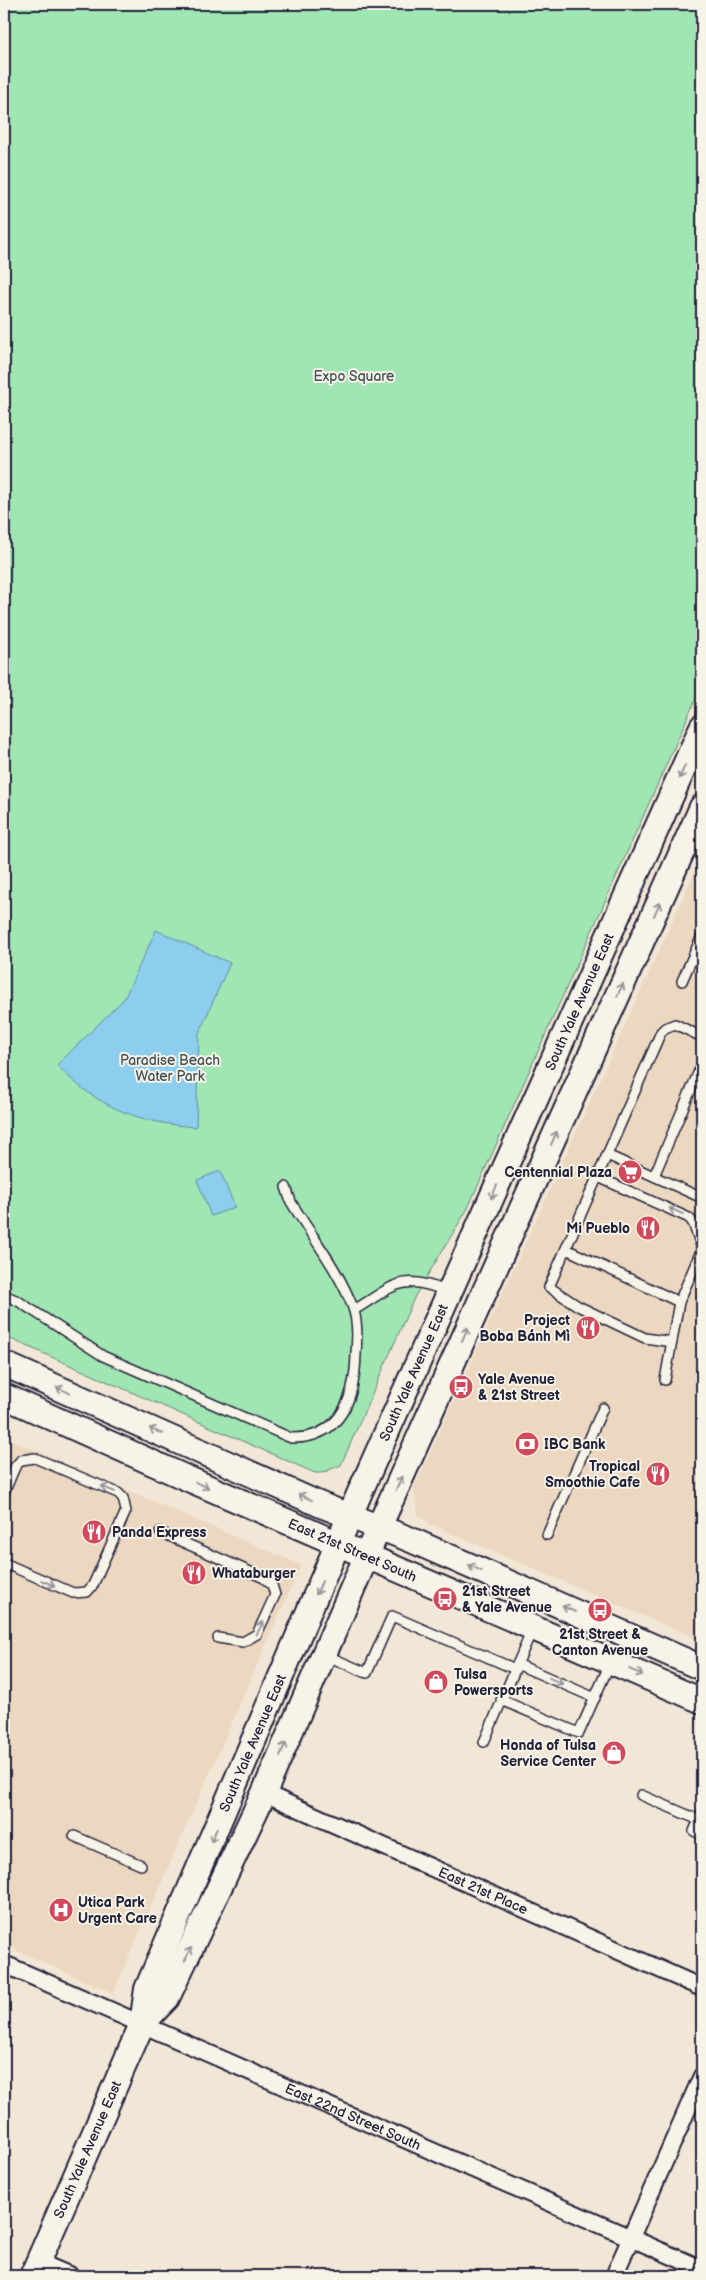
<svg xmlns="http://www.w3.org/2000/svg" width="706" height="2280" viewBox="0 0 706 2280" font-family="'Balsamiq Sans',sans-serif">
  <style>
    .built { fill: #ecd7c0 }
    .green { fill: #9fe6b3; stroke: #608477 }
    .water { fill: #8dceee; stroke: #6289a6 }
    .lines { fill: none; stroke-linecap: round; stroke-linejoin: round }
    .lane-casing { stroke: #22223b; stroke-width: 12 }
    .street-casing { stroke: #22223b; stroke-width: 20 }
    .secondary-casing { stroke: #22223b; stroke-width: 28 }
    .lane { stroke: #f7f3e8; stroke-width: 9 }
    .street { stroke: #f7f3e8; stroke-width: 16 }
    .secondary { stroke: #f7f3e8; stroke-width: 24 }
    .oneway { stroke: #97959a }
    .labels { text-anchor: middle; stroke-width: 4; stroke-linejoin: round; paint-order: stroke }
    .park-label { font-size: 14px; fill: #415359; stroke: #f7f3e8 }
    .street-label { font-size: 14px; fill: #22223b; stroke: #f7f3e8 }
    .poi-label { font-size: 14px; font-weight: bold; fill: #22223b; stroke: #f7f3e8; text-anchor: start }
  </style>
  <rect width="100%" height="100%" fill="#f2e6d6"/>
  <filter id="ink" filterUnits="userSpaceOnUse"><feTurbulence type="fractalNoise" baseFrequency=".02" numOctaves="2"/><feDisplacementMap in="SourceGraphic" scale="10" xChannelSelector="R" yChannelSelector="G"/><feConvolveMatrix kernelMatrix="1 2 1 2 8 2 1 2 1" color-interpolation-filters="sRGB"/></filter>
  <g filter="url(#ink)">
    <g class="built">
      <polygon points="702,856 702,1641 430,1524 418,1514 414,1488"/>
      <polygon points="4,1437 301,1565 113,1993 4,1945"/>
    </g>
    <polygon class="green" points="4,4 702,4 702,685 467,1210 415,1296 341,1465 322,1473 315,1473 4,1336"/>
    <g class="water">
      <path d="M156,930L230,963L199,1033L196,1127C139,1123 96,1107 57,1065L124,999Z"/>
      <polygon points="220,1171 235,1207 211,1216 197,1180"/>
    </g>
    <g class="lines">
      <defs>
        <g id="lane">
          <polyline points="682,981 702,936"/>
          <polyline points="607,1155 702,1198"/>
          <polyline points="654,1176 702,1064"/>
          <polyline points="598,1177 689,1218 693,1223 702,1248"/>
          <polyline points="566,1249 679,1302"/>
          <path d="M4,1295L18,1301L103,1356L291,1438C342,1439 355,1397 356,1354C357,1339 358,1322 353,1308C340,1272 311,1235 291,1202L286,1187"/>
          <path d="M354,1310C394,1286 401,1272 448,1292"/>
          <polyline points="672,1342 645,1338 578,1306 549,1287 661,1032 665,1028 675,1024 702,1037"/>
          <polyline points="665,1380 679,1302 702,1249"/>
          <polyline points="4,1493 15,1467 21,1460 35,1458 118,1493 123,1498 126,1511 93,1585 87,1592 73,1593 4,1563"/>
          <polyline points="160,1532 264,1578 272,1585 275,1595 257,1634 243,1642 218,1638"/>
          <polyline points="547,1535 603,1408"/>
          <polyline points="325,1655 367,1673 392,1616 515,1669"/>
          <polyline points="517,1664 595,1698"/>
          <polyline points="501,1700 579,1733 611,1661"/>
          <polyline points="484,1742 532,1630"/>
          <polyline points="641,1795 699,1820"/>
          <polyline points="702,1813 694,1831 702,1835"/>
          <polyline points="74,1836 141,1865"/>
        </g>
        <g id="street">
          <path id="s1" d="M264,1793L702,1988"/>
          <path id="s2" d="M4,1964L702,2269"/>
          <polyline points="38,2262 71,2276"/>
          <polyline points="614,2276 702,2076"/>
        </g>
        <g id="secondary">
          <polyline points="4,1364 321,1505 409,1539 702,1668"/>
          <path id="s3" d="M4,1396L184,1477L702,1701"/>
          <polyline points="142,2024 167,1998 264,1793 379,1527 702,807"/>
          <path id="s4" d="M32,2276L142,2024L147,1989L360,1492L702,727"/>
        </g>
      </defs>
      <use href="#lane" class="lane-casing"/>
      <use href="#street" class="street-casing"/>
      <use href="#secondary" class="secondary-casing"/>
      <use href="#lane" class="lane"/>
      <use href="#street" class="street"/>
      <use href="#secondary" class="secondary"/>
    </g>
    <defs><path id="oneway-shaft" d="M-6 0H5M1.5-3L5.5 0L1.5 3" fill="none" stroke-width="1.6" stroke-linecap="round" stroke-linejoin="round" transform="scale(1.25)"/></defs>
    <g class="oneway">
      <use href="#oneway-shaft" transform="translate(682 772) rotate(114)"/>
      <use href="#oneway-shaft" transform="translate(657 909) rotate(-66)"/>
      <use href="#oneway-shaft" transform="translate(620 990) rotate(-66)"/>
      <use href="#oneway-shaft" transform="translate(554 1138) rotate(-66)"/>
      <use href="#oneway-shaft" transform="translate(494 1192) rotate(114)"/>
      <use href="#oneway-shaft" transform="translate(676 1211) rotate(-156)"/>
      <use href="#oneway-shaft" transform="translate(465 1334) rotate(-66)"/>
      <use href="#oneway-shaft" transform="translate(63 1390) rotate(-156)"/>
      <use href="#oneway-shaft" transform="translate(156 1431) rotate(-156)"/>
      <use href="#oneway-shaft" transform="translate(399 1483) rotate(-66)"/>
      <use href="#oneway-shaft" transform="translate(202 1485) rotate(23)"/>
      <use href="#oneway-shaft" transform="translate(108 1489) rotate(-157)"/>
      <use href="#oneway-shaft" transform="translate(305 1497) rotate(-156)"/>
      <use href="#oneway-shaft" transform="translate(475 1568) rotate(-156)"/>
      <use href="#oneway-shaft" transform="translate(48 1583) rotate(23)"/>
      <use href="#oneway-shaft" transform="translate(319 1588) rotate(113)"/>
      <use href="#oneway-shaft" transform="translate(569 1609) rotate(-156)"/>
      <use href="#oneway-shaft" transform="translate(260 1628) rotate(-62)"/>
      <use href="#oneway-shaft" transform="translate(636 1672) rotate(23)"/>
      <use href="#oneway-shaft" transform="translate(556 1681) rotate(24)"/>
      <use href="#oneway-shaft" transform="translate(283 1749) rotate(-67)"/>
      <use href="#oneway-shaft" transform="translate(214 1835) rotate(113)"/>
      <use href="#oneway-shaft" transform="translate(188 1954) rotate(-65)"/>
    </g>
  </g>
  <defs>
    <symbol id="supermarket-disc" viewBox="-11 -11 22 22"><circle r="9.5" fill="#d1495b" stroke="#f7f3e8"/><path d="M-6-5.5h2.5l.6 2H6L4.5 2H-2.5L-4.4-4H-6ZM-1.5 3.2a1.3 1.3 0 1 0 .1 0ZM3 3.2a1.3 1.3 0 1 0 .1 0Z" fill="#fff"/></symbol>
    <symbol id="restaurant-disc" viewBox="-11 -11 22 22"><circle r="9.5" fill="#d1495b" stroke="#f7f3e8"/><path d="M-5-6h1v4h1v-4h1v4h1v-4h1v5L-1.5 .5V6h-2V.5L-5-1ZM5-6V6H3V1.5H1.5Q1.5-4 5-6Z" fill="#fff"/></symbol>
    <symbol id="bus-disc" viewBox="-11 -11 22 22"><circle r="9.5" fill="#d1495b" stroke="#f7f3e8"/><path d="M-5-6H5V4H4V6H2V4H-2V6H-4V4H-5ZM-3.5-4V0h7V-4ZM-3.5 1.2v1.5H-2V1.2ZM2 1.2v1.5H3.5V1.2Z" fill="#fff"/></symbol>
    <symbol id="bank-disc" viewBox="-11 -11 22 22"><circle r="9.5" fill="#d1495b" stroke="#f7f3e8"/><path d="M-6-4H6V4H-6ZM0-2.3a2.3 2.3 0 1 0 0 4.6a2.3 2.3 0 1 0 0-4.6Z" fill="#fff"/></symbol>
    <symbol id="shop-disc" viewBox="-11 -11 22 22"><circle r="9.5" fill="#d1495b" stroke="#f7f3e8"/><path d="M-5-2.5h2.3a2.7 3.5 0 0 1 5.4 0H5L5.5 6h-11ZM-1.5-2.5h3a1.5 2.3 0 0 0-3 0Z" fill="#fff"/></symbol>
    <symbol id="hospital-disc" viewBox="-11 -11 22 22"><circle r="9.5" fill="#d1495b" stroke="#f7f3e8"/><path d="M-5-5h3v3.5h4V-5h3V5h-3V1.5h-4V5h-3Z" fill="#fff"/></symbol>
  </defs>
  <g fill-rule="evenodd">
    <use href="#supermarket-disc" x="616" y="1158" width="28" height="28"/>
    <use href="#restaurant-disc" x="634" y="1214" width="28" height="28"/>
    <use href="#restaurant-disc" x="574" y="1314" width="28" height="28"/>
    <use href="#bus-disc" x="447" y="1373" width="28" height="28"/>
    <use href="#bank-disc" x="513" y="1430" width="28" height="28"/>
    <use href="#restaurant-disc" x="644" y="1460" width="28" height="28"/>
    <use href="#restaurant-disc" x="80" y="1518" width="28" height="28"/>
    <use href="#restaurant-disc" x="180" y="1559" width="28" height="28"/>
    <use href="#bus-disc" x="431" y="1585" width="28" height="28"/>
    <use href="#bus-disc" x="586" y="1596" width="28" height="28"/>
    <use href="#shop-disc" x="422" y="1668" width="28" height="28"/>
    <use href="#shop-disc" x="600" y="1739" width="28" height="28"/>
    <use href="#hospital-disc" x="47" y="1896" width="28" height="28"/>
  </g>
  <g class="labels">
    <g class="park-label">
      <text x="354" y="381">Expo Square</text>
      <text x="170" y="1065">Paradise Beach<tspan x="170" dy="16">Water Park</tspan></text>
    </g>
    <g class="street-label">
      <text dy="5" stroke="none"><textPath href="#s4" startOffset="1388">South Yale Avenue East</textPath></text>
      <text dy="5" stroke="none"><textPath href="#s4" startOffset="982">South Yale Avenue East</textPath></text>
      <text dy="5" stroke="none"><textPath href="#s3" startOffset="381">East 21st Street South</textPath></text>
      <text dy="5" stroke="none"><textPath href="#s4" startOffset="578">South Yale Avenue East</textPath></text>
      <text dy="5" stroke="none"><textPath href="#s1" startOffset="240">East 21st Place</textPath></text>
      <text dy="5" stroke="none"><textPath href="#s2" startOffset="381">East 22nd Street South</textPath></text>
      <text dy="5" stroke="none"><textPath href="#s4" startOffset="138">South Yale Avenue East</textPath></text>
    </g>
    <g class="poi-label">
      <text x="612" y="1177" text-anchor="end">Centennial Plaza</text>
      <text x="630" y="1233" text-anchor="end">Mi Pueblo</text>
      <text x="570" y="1325" text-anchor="end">Project<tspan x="570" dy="16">Boba Bánh Mì</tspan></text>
      <text x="478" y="1384">Yale Avenue<tspan x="478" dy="16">&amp; 21st Street</tspan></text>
      <text x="544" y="1449">IBC Bank</text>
      <text x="640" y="1471" text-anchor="end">Tropical<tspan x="640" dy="16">Smoothie Cafe</tspan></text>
      <text x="112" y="1537">Panda Express</text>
      <text x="212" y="1578">Whataburger</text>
      <text x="462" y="1596">21st Street<tspan x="462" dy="16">&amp; Yale Avenue</tspan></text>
      <text x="600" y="1639" text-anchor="middle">21st Street &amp;<tspan x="600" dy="16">Canton Avenue</tspan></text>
      <text x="454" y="1679">Tulsa<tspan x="454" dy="16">Powersports</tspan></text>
      <text x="596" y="1750" text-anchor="end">Honda of Tulsa<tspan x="596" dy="16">Service Center</tspan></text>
      <text x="78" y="1907">Utica Park<tspan x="78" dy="16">Urgent Care</tspan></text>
    </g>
  </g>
  <rect width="706" height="2280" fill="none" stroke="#f7f3e8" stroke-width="20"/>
  <rect x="10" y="10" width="686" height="2260" fill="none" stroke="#22223b" stroke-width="2" filter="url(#ink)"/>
</svg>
